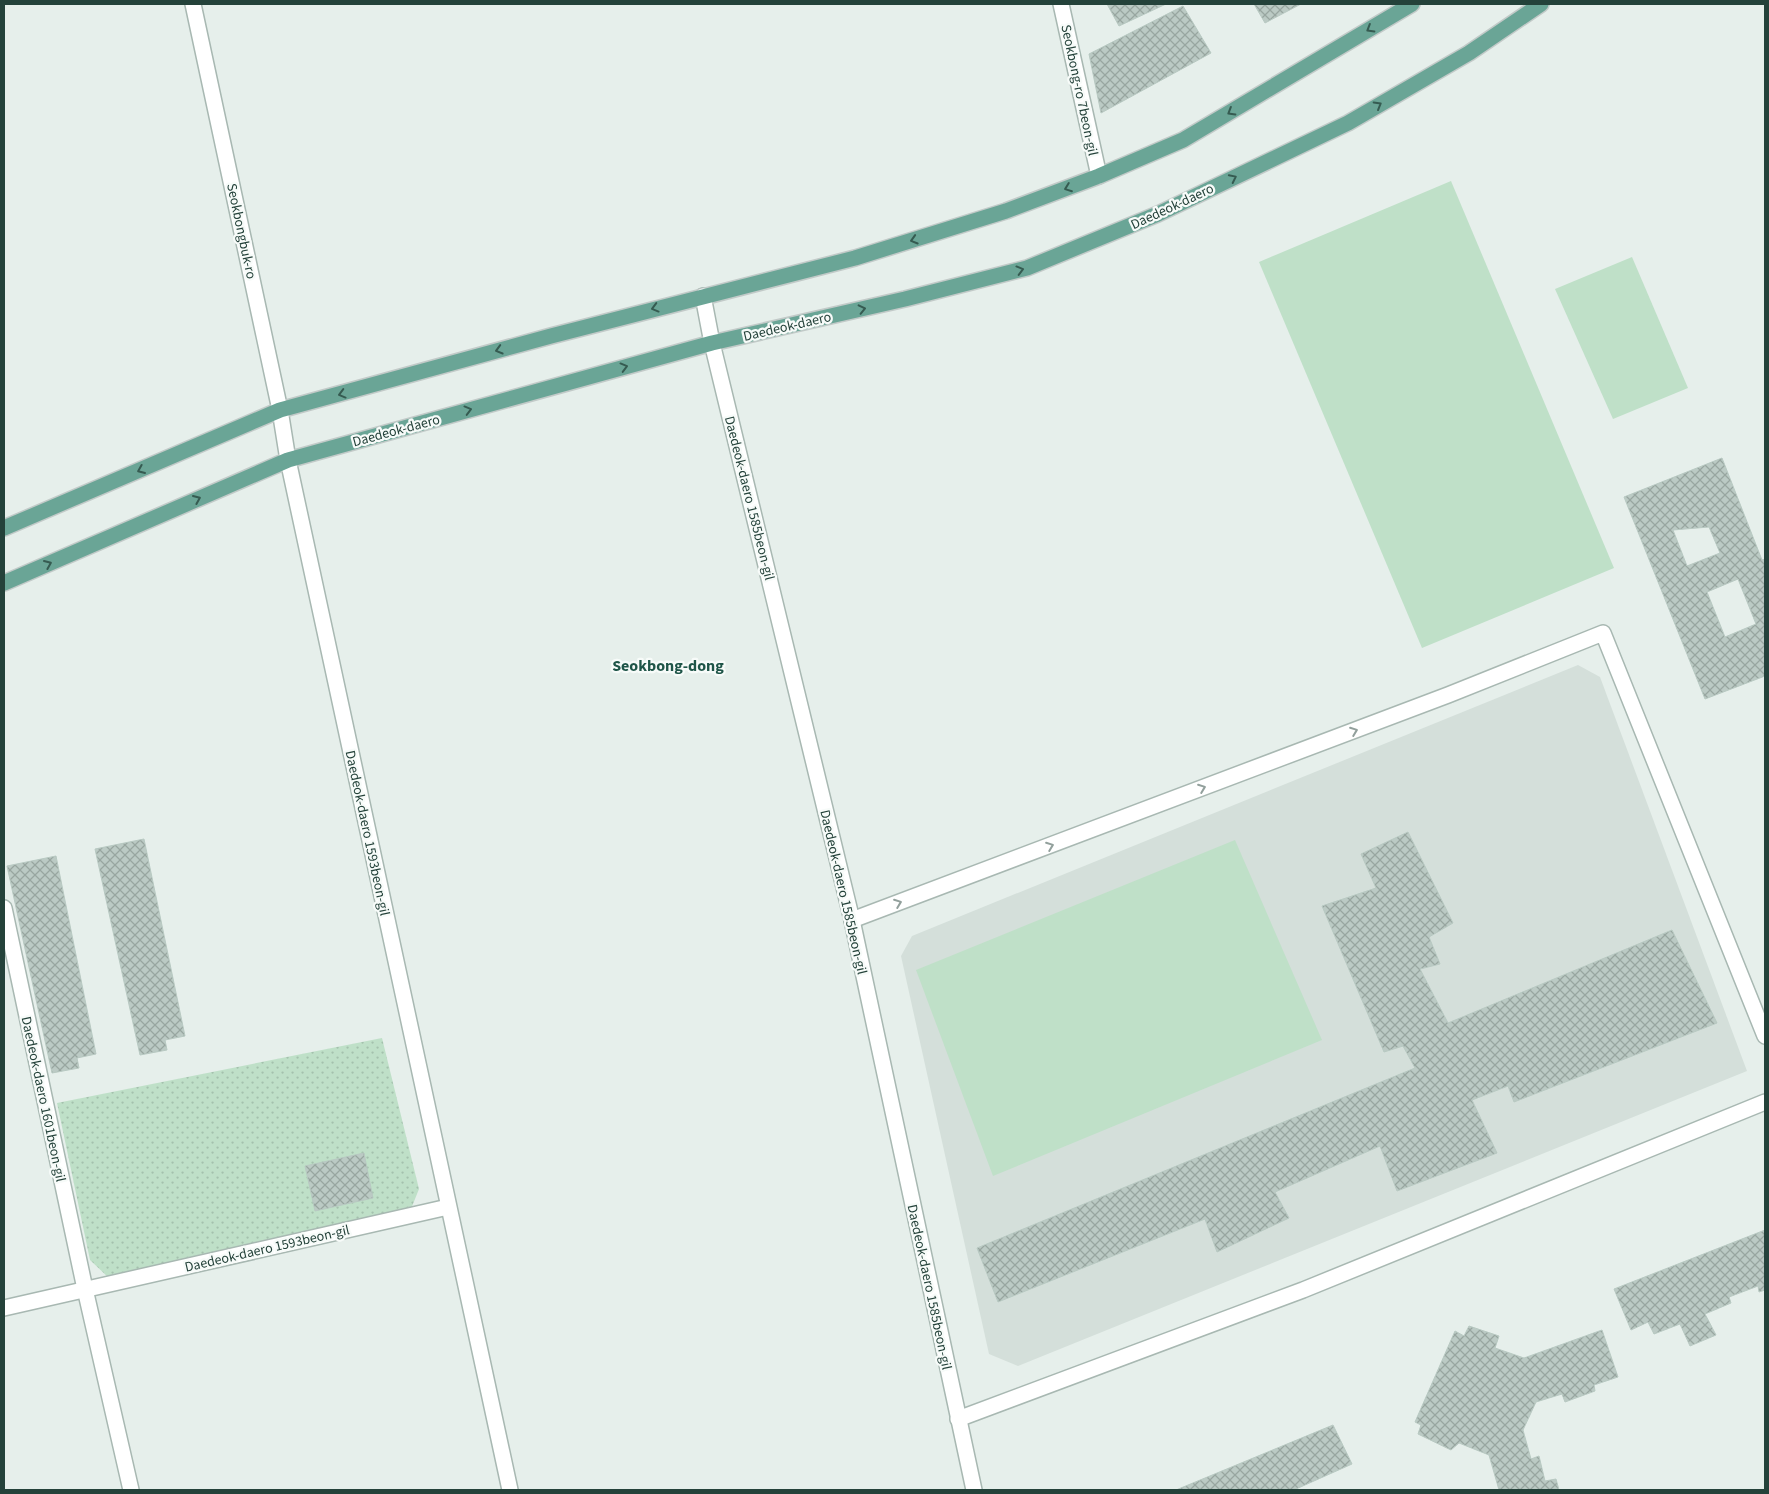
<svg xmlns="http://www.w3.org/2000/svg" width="1769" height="1494" viewBox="0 0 1769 1494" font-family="'Source Sans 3',sans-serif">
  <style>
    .built { fill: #d4dfda }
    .grass { fill: url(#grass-dots) }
    .garden { fill: #bfe0c8 }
    .building { fill: url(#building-cross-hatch); stroke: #b8c9c2; fill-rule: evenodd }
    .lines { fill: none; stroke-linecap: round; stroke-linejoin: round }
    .minor-casing { stroke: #a8b8b2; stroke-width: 18 }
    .major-casing { stroke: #c2cac8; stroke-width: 18 }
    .minor { stroke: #fff; stroke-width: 15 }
    .major { stroke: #6aa596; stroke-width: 15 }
    .oneway { stroke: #365b51 }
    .oneway2 { stroke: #92a09c }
    .labels { text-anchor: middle; stroke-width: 4.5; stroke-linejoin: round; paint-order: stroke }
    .street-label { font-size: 14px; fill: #24423a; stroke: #f7fbf9 }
    .quarter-label { font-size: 16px; font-weight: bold; fill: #1f5548; stroke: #f7fbf9 }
  </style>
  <defs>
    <pattern id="grass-dots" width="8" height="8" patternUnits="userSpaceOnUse" patternTransform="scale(1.25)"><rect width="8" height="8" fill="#bfe0c8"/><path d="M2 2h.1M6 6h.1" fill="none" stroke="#a4c1ad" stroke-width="1.8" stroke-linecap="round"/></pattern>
    <pattern id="building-cross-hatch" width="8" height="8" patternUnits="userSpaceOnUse" patternTransform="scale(1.25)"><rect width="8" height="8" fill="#bbcac4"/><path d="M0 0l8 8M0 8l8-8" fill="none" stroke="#98a6a0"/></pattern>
  </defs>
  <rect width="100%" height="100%" fill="#e6efeb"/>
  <polygon class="built" points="1578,665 1600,677 1747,1071 1018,1366 989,1354 901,956 912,936"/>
  <polygon class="grass" points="382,1038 419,1189 409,1214 111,1280 90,1260 57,1103"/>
  <g class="garden">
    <polygon points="1451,181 1614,568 1422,648 1259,262"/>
    <polygon points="1632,257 1688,388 1613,419 1555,289"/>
    <polygon points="1235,840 1322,1040 993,1176 916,970"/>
  </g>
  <g class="building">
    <polygon points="1107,4 1166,4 1119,26"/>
    <polygon points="1254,4 1301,4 1265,23"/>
    <polygon points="1183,6 1211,53 1101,113 1089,54"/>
    <path d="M1722,458L1762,560L1765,559V676L1705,699L1624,497ZM1709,527L1720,553L1687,566L1673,530ZM1738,579L1756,624L1725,637L1707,592Z"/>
    <polygon points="1408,832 1453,923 1429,937 1440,964 1420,969 1448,1023 1672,930 1717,1023 1514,1102 1508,1086 1472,1100 1497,1153 1397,1191 1380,1146 1275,1192 1289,1218 1217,1252 1205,1219 998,1302 977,1248 1415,1068 1403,1046 1384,1052 1322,906 1376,888 1361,854"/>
    <polygon points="144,839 185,1036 165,1040 167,1050 140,1055 95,849"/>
    <polygon points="56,856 96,1054 77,1058 79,1068 52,1073 7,866"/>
    <polygon points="364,1153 373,1198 315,1211 305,1166"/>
    <polygon points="1765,1230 1765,1290 1759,1292 1758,1286 1729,1297 1731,1303 1705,1314 1716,1335 1690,1346 1680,1324 1654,1334 1648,1322 1631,1330 1614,1289"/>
    <polygon points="1469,1326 1499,1336 1495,1348 1524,1358 1602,1330 1618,1377 1594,1385 1595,1391 1565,1402 1562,1394 1536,1402 1523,1430 1531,1459 1539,1456 1545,1481 1556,1479 1559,1490 1499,1490 1489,1455 1459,1443 1451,1450 1418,1434 1421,1425 1415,1422 1455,1331 1464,1336"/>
    <polygon points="1333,1425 1352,1464 1296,1489 1297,1490 1176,1490"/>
  </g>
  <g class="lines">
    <defs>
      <g id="minor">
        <polyline points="193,4 280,410 288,460 510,1490"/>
        <polyline points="1061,4 1099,176"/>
        <polyline points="703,296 712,343 852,920 974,1490"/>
        <polyline points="4,908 85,1289 131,1490"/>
        <polyline points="852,920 1448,695 1603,633 1765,1036"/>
        <polyline points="4,1308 448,1207"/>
        <polyline points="958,1419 1303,1290 1765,1102"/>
      </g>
      <g id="major">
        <polyline points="4,528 280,410 551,336 855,258 1006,211 1099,176 1183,140 1412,4"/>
        <polyline points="4,583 288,460 712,343 905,299 1027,268 1158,214 1348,123 1469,53 1541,4"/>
      </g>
    </defs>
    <use href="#minor" class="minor-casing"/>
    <use href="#major" class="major-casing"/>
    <use href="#minor" class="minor"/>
    <use href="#major" class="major"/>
  </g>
  <defs><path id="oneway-chevron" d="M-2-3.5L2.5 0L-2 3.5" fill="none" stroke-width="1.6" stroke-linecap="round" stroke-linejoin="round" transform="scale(1.25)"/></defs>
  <g class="oneway">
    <use href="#oneway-chevron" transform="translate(1370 29) rotate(149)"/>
    <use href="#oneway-chevron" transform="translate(1378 105) rotate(-30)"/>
    <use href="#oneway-chevron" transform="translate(1231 112) rotate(149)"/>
    <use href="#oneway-chevron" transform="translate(1233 178) rotate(-26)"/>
    <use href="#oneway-chevron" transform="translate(1068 188) rotate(159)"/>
    <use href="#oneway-chevron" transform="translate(914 240) rotate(163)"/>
    <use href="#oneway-chevron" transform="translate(1020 270) rotate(-15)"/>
    <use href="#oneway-chevron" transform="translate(655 308) rotate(165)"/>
    <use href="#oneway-chevron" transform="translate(862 309) rotate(-13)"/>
    <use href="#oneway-chevron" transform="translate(499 350) rotate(164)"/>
    <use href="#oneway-chevron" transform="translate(624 367) rotate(-15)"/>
    <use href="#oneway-chevron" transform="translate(342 394) rotate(165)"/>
    <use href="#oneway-chevron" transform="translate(468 410) rotate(-15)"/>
    <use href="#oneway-chevron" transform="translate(141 470) rotate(157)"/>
    <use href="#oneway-chevron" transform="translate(197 499) rotate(-23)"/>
    <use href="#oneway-chevron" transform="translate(48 564) rotate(-23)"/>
  </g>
  <g class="oneway2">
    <use href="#oneway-chevron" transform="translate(1354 731) rotate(-21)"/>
    <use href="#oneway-chevron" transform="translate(1202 788) rotate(-21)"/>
    <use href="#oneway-chevron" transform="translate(1050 846) rotate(-21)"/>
    <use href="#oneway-chevron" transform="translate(898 903) rotate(-21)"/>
  </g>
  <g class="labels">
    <g class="street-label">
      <text transform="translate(1080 90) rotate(78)" y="5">Seokbong-ro 7beon-gil</text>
      <text transform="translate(1172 206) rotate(-25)" y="5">Daedeok-daero</text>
      <text transform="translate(242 231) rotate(78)" y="5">Seokbongbuk-ro</text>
      <text transform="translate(787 326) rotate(-13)" y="5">Daedeok-daero</text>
      <text transform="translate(396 430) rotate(-15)" y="5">Daedeok-daero</text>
      <text transform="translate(750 498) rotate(76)" y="5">Daedeok-daero 1585beon-gil</text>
      <text transform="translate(368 833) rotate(78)" y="5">Daedeok-daero 1593beon-gil</text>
      <text transform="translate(844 892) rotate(77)" y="5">Daedeok-daero 1585beon-gil</text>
      <text transform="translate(44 1099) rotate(78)" y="5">Daedeok-daero 1601beon-gil</text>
      <text transform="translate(267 1248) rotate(-13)" y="5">Daedeok-daero 1593beon-gil</text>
      <text transform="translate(930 1287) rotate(78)" y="5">Daedeok-daero 1585beon-gil</text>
    </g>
    <g class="quarter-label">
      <text x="668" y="671">Seokbong-dong</text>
    </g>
  </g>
  <rect width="1769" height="1494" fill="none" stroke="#24423a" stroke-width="10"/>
</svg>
